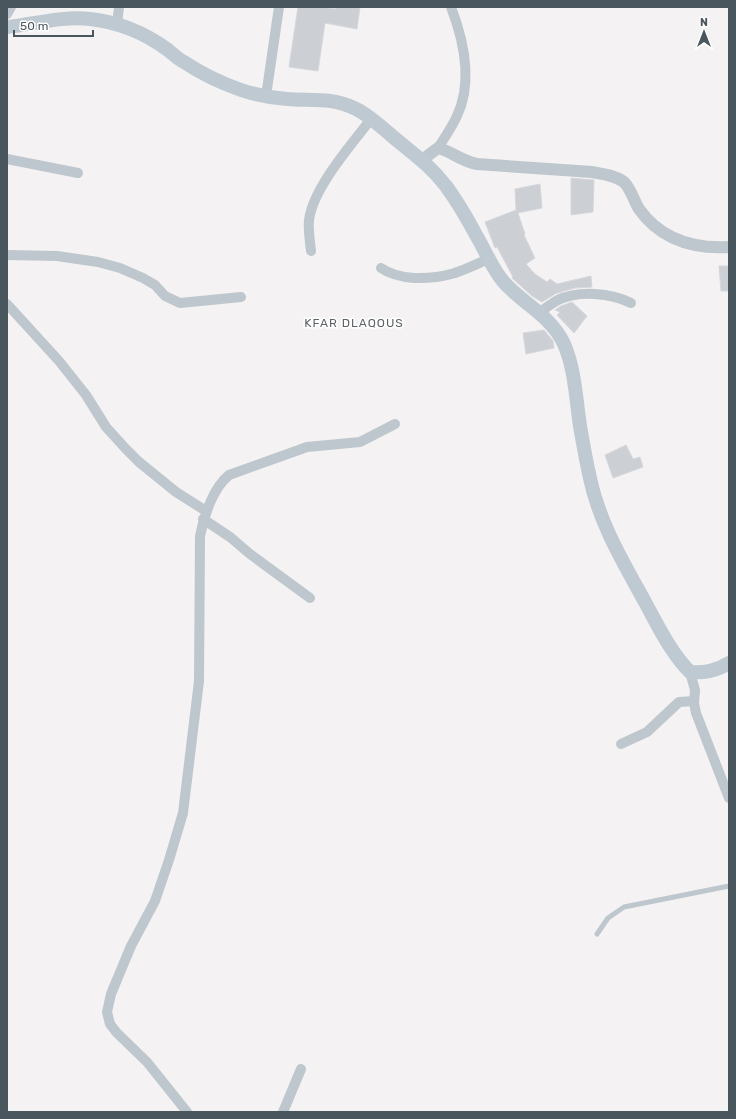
<svg xmlns="http://www.w3.org/2000/svg" width="736" height="1119" viewBox="0 0 736 1119" font-family="Rubik,sans-serif">
  <style>
    .building { fill: #cccfd4; stroke: #d6d8dd }
    .lines { fill: none; stroke-linecap: round; stroke-linejoin: round }
    .service { stroke: #bec7cd; stroke-width: 5 }
    .minor { stroke: #bec7cd; stroke-width: 10 }
    .tertiary { stroke: #bec7cd; stroke-width: 12 }
    .secondary { stroke: #bfc9d2; stroke-width: 14 }
    .labels { text-anchor: middle; stroke-width: 3.5; stroke-linejoin: round; paint-order: stroke }
    .quarter-label { font-size: 12px; letter-spacing: 1px; fill: #5e6366; stroke: #fff }
  </style>
  <rect width="100%" height="100%" fill="#f4f2f2"/>
  <g class="building">
    <polygon points="298,7 320,7 336,9 337,7 360,7 357,29 325,23 318,71 289,67"/>
    <polygon points="571,178 594,180 593,212 571,215"/>
    <polygon points="540,184 542,208 518,213 525,234 524,235 535,258 526,264 535,274 547,282 550,279 557,284 591,276 592,287 575,288 564,291 555,294 542,302 532,296 512,278 513,277 497,247 495,248 485,222 516,210 515,189"/>
    <polygon points="719,266 729,266 729,291 721,291"/>
    <polygon points="572,302 587,316 574,333 557,315 560,312 555,310 561,306"/>
    <polygon points="544,330 553,341 554,348 526,354 523,333"/>
    <polygon points="626,445 633,459 640,457 643,467 613,478 605,455"/>
  </g>
  <g class="lines">
    <polyline class="service" points="597,934 608,918 624,907 729,886"/>
    <g class="minor">
      <polyline points="7,14 11,7"/>
      <polyline points="117,24 119,7"/>
      <polyline points="266,96 279,7"/>
      <path d="M438,148C445,137 452,127 457,116C473,82 464,41 451,7"/>
      <polyline points="7,159 78,173"/>
      <path d="M311,251C310,241 308,230 309,220C313,188 351,145 371,119"/>
      <polyline points="7,255 57,256 98,262 120,268 143,278 155,285 165,296 180,303 241,297"/>
      <path d="M381,268C391,275 401,277 414,278C445,279 460,272 488,259"/>
      <polyline points="7,304 59,361 86,395 106,427 125,448 139,462 176,492 206,511"/>
      <path d="M540,312C546,308 552,303 558,300C579,290 611,293 631,303"/>
      <polyline points="203,519 230,537 250,554 310,598"/>
      <polyline points="690,672 695,690 694,703 696,713 729,798"/>
      <polyline points="621,744 647,732 679,702 694,701"/>
      <path d="M187,1112L147,1062L117,1033L110,1024L107,1012L111,994L131,946L155,901L169,860L183,813L199,681L200,536C204,516 213,488 229,475L307,447L360,442L395,424"/>
      <polyline points="283,1112 301,1069"/>
    </g>
    <path class="tertiary" d="M422,160L438,148C453,152 461,161 477,164L592,172C602,174 615,175 624,182C631,189 634,201 639,209C661,240 693,249 729,247"/>
    <path class="secondary" d="M7,27C35,24 62,16 90,19C118,22 145,33 168,50C173,54 178,59 184,62C202,74 221,83 241,90C256,95 272,98 287,99C310,101 332,97 354,108C368,114 380,126 392,136C412,153 429,164 446,186C457,201 467,218 476,235C485,250 491,266 502,280C522,304 550,314 564,344C575,369 576,399 580,426C583,443 586,461 590,478C599,522 623,562 645,602C658,626 671,653 690,672C705,673 716,671 729,663"/>
  </g>
  <g class="labels">
    <g class="quarter-label">
      <text x="354" y="327">KFAR DLAQOUS</text>
    </g>
  </g>
  <rect width="736" height="1119" fill="none" stroke="#4a565e" stroke-width="16"/>
  <g transform="translate(704 32)" stroke="#ffffff" stroke-width="3" paint-order="stroke">
  <path d="M0-3L7 15L0 10L-7 15Z" fill="#4a565e"/>
  <text y="-6" font-size="11" font-weight="bold" text-anchor="middle" fill="#4a565e">N</text>
  </g>
  <path d="M14 30v6h79v-6" fill="none" stroke="#4a565e" stroke-width="2"/>
  <text x="20" y="30" font-size="12" fill="#4a565e" stroke="#ffffff" stroke-width="3" paint-order="stroke">50 m</text>
</svg>
